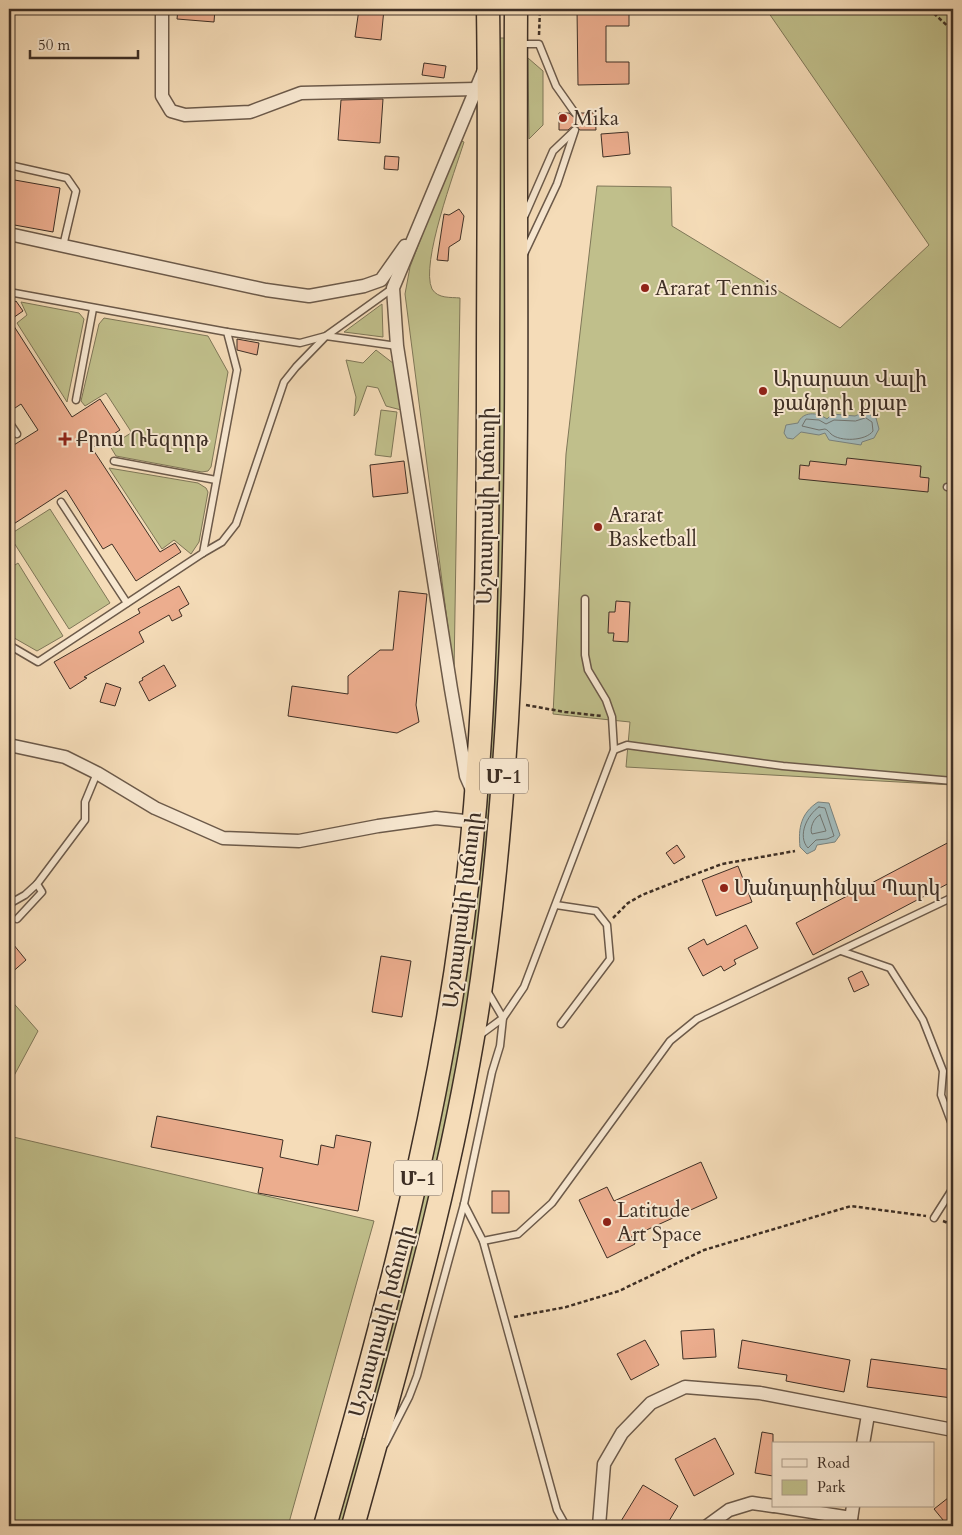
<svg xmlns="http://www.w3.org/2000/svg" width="962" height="1535" viewBox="0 0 962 1535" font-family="Cardo,'Noto Serif Armenian',serif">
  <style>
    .green { fill: #c0bf8b; stroke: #7f7758 }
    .water { fill: #a1b9ba; stroke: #79827e }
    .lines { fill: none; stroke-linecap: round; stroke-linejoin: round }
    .shore { stroke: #707470; stroke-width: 1 }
    .building { fill: #ecad8e; stroke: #3e2f25 }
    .lane-casing { stroke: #6c5a4a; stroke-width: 9 }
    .street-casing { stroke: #6c5a4a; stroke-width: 15 }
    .highway-casing { stroke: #3e2f25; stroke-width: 25 }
    .path { stroke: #3e2f25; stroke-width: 2.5; stroke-dasharray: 4 2.5; stroke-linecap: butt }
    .lane { stroke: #f8e8d1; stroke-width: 6 }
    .street { stroke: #f8e8d1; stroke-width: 12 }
    .highway { stroke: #f5dcb8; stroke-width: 22 }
    .poi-dot { fill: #8f2418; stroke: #f8e8d1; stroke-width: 2 }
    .labels { text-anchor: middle; stroke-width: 4; stroke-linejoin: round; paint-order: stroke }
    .shield { fill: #f8e8d1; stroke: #766659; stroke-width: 1 }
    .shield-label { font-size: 20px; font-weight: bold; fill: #3e2f25 }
    .poi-label { font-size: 21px; fill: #3e2f25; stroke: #f8e8d1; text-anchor: start }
    .street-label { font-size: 21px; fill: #3e2f25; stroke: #f8e8d1 }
  </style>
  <rect width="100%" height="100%" fill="#f5dcb8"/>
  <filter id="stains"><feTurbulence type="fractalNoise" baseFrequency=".004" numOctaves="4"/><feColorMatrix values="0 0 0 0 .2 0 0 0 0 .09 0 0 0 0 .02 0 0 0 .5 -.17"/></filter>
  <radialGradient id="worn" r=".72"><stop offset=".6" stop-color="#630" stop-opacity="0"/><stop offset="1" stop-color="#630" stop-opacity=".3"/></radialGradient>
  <g class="green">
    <polygon points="766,9 953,9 953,785 626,767 630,722 553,714 566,454 597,186 671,187 672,226 840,328 929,245"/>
    <polygon points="496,38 506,38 506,480 500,705 481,926 455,1090 381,1399 371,1398 470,923"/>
    <polygon points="528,58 543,71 543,125 529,139"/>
    <path d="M461,141L464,142C455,171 420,264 432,289C438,299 451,297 460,298L454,674L405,294L410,267L456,146Z"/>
    <polygon points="21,302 79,313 84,319 67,402 17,323 27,315"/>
    <polygon points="382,304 383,337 344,332"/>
    <polygon points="104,318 208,336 228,372 211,467 208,471 202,472 116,456 110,446 131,433 130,430 106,393 85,406 81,401 99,324"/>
    <polygon points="376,350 398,367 405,411 386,406 378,388 367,386 358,411 354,416 356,397 346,360 363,363"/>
    <polygon points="381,410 397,412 391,457 375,455"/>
    <polygon points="109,468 198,483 206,488 208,492 199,542 191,554 174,540 162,549"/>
    <polygon points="50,509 110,603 69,629 9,535"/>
    <polygon points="18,563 63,636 37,651 9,635 9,569"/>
    <polygon points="9,998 38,1031 9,1085"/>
    <polygon points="9,1136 374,1221 288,1526 9,1526"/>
    <polygon points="359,1437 368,1440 343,1526 333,1526"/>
  </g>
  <g class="water">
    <path d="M862,413H867L876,418L879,429L874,438L862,442L861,445L829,440L825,433L819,435L801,432L793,439L787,438L784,433L786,425L798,423C803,411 817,412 827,419L832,414L855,416Z"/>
    <path d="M818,802L829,803L840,835L835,842L817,845L815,850L807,854L800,847C798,828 801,813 818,802Z"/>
  </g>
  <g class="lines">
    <g class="shore">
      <path d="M866,418L872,422L873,431C866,441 840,442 831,434C829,432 828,430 825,429L819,430L802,426L806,419L819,420L826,424L834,420L855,421Z"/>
      <path d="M819,807L825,808L834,836L827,839L816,840L808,848C797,836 807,815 819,807Z"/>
      <path d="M820,815L826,831L812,834C809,829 814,817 820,815Z"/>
    </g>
  </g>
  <g class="building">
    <polygon points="178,9 215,9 214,22 177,19"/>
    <polygon points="359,9 384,9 381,40 355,37"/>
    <polygon points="577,9 629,9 629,26 606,26 606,62 629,62 629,84 578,85"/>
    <polygon points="424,63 446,66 444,78 422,75"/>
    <polygon points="383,99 380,143 338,140 341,100"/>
    <polygon points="559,113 569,113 575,118 580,113 595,113 596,130 580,130 574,125 568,130 559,130"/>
    <polygon points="628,132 630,154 603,157 601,134"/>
    <polygon points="385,156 399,157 398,170 384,169"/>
    <polygon points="9,179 60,188 53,232 9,224"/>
    <polygon points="459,209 464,216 460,240 449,247 448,261 437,260 444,214 449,215"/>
    <polygon points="16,301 23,311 10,320 72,417 100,399 120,430 92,448 160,552 175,543 181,552 136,581 112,544 103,549 66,490 9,527 9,448 38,430 21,404 9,412 9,306"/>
    <polygon points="237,339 259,343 257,355 237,350"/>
    <polygon points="847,458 921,466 920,477 929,478 928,492 799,479 800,465 809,466 810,461 846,465"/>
    <polygon points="404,461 408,493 373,497 370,465"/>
    <polygon points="179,586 189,604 179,610 182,616 172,621 169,615 139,632 144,642 84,677 87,678 70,689 54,662 140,613 138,609"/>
    <polygon points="399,591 427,594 416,705 419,722 397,733 288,716 292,686 348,694 348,676 380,650 393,650"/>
    <polygon points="616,601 630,602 628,642 613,641 614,633 608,633 609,612 615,612"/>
    <polygon points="164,665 176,686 149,701 139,682 143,680 142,678"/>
    <polygon points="106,683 121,688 115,706 100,702"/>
    <polygon points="953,840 953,881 813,955 796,923"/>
    <polygon points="677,845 685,857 674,864 666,853"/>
    <polygon points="738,866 752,902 716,916 702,880"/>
    <polygon points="746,925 758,948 734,960 736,964 724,971 721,966 703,976 688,948 704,939 707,945"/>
    <polygon points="9,939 26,960 9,975"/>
    <polygon points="381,956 411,961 402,1017 372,1012"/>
    <polygon points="862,971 869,985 854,992 848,978"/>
    <polygon points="157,1116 283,1140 280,1157 318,1165 321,1145 334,1148 336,1135 371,1142 358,1211 258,1193 263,1168 151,1147"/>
    <polygon points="701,1162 717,1198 631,1237 635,1244 607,1258 579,1200 607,1187 614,1201"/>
    <rect x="492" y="1191" width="17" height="22"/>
    <polygon points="714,1329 716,1357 683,1359 681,1331"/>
    <polygon points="645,1340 659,1365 631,1380 617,1354"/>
    <polygon points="742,1340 850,1360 844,1392 786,1381 787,1375 738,1368"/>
    <polygon points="871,1359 953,1370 952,1398 867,1387"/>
    <polygon points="762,1432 773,1434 773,1476 755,1473"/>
    <polygon points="715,1438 734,1474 694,1496 675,1459"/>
    <polygon points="643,1485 678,1506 666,1526 618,1526"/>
    <polygon points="953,1494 953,1526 948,1526 934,1509"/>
  </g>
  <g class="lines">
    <defs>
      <g id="lane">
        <polyline points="521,44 539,44 556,86 575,113"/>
        <polyline points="9,165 67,178 76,191 63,246"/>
        <polyline points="525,215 553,151 574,131"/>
        <polyline points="524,254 557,184 575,130"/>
        <polyline points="9,292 227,332 237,370 203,553 38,662 9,645"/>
        <polyline points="227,332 300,343 326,336 393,288"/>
        <polyline points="76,400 93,309"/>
        <polyline points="9,422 17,434"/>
        <polyline points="114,461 216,480"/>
        <polyline points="947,487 953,488"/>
        <polyline points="61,502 127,603"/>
        <polyline points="203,553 222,542 236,524 284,382 296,367 326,336 397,346"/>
        <polyline points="614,750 627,745 783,766 953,781"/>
        <polyline points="9,904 25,895 37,884"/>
        <polyline points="556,905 596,911 607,925 610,959 561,1024"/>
        <polyline points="17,919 42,892 37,884 85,820 85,802 97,773"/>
        <polyline points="841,951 890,968 923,1020 943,1071 941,1095 953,1127"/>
        <polyline points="480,1035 503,1018 524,987 614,750 612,717 606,700 588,670 585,655 585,599"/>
        <polyline points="464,1204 483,1241 557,1510 566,1526"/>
        <polyline points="934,1218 953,1188 953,1183"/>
        <polyline points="483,1241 518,1234 552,1203 670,1041 697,1019 953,897"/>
        <polyline points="385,1444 409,1397 417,1376 464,1204 492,1072 500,1046 503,1018 486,989"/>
      </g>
      <g id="street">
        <polyline points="162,9 162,96 171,111 185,115 250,112 301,93 476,89"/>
        <polyline points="9,234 266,290 309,296 364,286 381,280 405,246"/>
        <polyline points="9,745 65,757 97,773 155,808 223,838 299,841 378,826 436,818 474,822"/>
        <polyline points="473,792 466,776 451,689 397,346 393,288 484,70"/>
        <polyline points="863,1444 868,1415"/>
        <polyline points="775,1506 851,1518"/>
        <polyline points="599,1526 604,1464 622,1433 651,1403 685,1387 760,1393 953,1430"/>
        <polyline points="707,1526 729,1510 752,1503 773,1506"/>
        <polyline points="850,1526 853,1506"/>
      </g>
      <g id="highway">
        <path d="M325,1526C382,1328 435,1130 462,926C487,742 488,556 488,371C488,250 490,129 488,9"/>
        <path d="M353,1526C403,1345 456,1165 482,979C527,658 514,332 516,9"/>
      </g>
    </defs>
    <use href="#lane" class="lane-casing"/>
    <use href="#street" class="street-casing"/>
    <use href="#highway" class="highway-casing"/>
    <g class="path">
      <polyline points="929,9 953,31"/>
      <polyline points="539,35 540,9"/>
      <polyline points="526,705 565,712 602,716"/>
      <polyline points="613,918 628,903 642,895 680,880 722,864 795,851"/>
      <polyline points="943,1221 953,1225"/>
      <polyline points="514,1317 566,1307 619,1291 704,1250 851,1206 926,1216"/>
    </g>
    <use href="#lane" class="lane"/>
    <use href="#street" class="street"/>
    <use href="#highway" class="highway"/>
  </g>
  <g class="poi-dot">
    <circle cx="563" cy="118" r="5"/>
    <circle cx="645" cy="288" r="5"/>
    <circle cx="763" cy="391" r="5"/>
    <path d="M62.5 431.5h5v5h5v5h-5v5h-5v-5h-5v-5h5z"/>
    <circle cx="598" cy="527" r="5"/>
    <circle cx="724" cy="888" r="5"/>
    <circle cx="607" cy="1222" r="5"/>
  </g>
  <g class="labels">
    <g class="shield">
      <rect x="480" y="758.5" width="48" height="35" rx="4"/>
      <rect x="394" y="1160.5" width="48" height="35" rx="4"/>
    </g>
    <g class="shield-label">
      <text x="504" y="783">Մ-1</text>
      <text x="418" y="1185">Մ-1</text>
    </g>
    <g class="poi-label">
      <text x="573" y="125">Mika</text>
      <text x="655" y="295">Ararat Tennis</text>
      <text x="773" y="386">Արարատ Վալի<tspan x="773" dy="24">քանթրի քլաբ</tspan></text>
      <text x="76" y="446">Քրոս Ռեզորթ</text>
      <text x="608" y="522">Ararat<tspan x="608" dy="24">Basketball</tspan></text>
      <text x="734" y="895">Մանդարինկա Պարկ</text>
      <text x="617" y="1217">Latitude<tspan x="617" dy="24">Art Space</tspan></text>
    </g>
    <g class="street-label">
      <text transform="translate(486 506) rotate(-89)" y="7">Աշտարակի խճուղի</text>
      <text transform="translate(462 910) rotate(-83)" y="7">Աշտարակի խճուղի</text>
      <text transform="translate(381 1321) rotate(-75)" y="7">Աշտարակի խճուղի</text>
    </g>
  </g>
  <rect width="962" height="1535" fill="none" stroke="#f5dcb8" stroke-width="30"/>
  <rect x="10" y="10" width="942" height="1515" fill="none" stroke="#3e2f25" stroke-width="2.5"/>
  <rect x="15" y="15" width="932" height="1505" fill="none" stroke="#3e2f25"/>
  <rect x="772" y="1442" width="162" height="65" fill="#f8e8d1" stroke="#ae9e8c"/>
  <rect x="782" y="1459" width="25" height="8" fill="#f8e8d1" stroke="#ae9e8c"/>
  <text x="817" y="1468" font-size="15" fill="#3e2f25">Road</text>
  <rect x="782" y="1480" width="25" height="15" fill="#c0bf8b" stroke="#ae9e8c"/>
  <text x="817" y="1492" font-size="15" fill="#3e2f25">Park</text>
  <path d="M30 50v8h108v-8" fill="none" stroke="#3e2f25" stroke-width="2.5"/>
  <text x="38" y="50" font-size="15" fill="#3e2f25" stroke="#f8e8d1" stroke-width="4" paint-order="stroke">50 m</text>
  <rect width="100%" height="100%" filter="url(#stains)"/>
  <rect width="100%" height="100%" fill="url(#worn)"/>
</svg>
